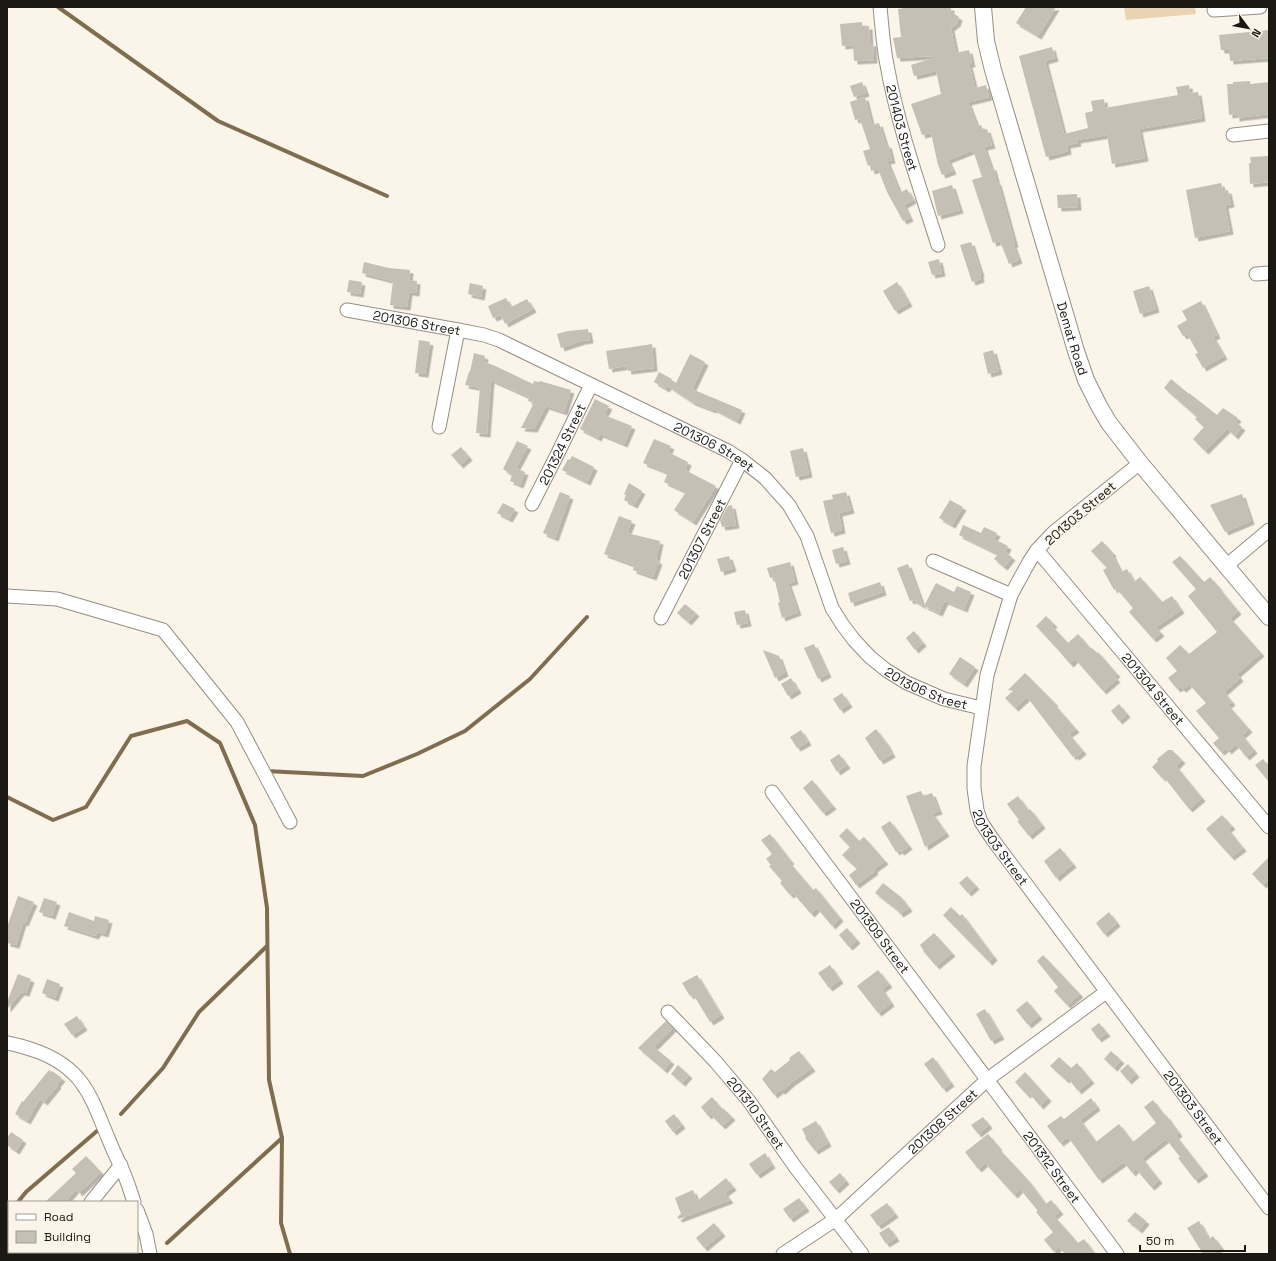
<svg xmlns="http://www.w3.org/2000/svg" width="1276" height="1261" viewBox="0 0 1276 1261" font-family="'Space Grotesk',sans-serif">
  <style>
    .pitch { fill: #e8d4b3 }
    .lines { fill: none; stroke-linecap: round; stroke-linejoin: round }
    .stream { stroke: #7f6d50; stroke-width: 4 }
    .building { fill: #c5bfb4; filter: url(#shadow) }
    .minor-casing { stroke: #958f84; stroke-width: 15 }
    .tertiary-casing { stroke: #958f84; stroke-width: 18 }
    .minor { stroke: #fff; stroke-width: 13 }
    .tertiary { stroke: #fff; stroke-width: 16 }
    .labels { text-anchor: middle; stroke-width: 3; stroke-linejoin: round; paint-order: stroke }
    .street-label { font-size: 13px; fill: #1b1814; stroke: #fbf4e9 }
  </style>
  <defs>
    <filter id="shadow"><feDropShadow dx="3.5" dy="3.5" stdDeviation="0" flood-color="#0004"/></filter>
  </defs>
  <rect width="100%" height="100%" fill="#fbf4e9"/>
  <polygon class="pitch" points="1124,7 1195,7 1196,14 1126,20"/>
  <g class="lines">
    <g class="stream">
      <polyline points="58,7 218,121 387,196"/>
      <polyline points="266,771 363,776 417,754 465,731 530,679 587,617"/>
      <polyline points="7,797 53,820 86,807 131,736 187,721 220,743 255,825 267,908 269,1080 282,1138 281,1223 290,1254"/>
      <polyline points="121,1114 163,1068 199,1012 267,946"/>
      <polyline points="18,1202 26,1192 97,1131"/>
      <polyline points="7,1215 9,1213"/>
      <polyline points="167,1243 282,1138"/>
    </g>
  </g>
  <g class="building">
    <polygon points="911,7 951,7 951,12 959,17 957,23 951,28 956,53 969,50 972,64 969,64 975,88 986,85 989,97 968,102 977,126 981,125 983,130 987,129 992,145 984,147 991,167 993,167 997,182 998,182 1015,244 1013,244 1019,260 1009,264 1000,241 993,243 972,180 982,177 973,150 948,160 953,171 942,175 938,165 931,133 922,135 911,104 941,94 936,71 914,76 911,65 933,58 933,56 897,58 893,38 901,37 898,9"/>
    <polygon points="1026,7 1056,7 1038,36 1016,23"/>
    <polygon points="862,22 862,26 869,26 870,43 873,43 874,60 854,61 853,45 842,46 840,24"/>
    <polygon points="1269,30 1269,58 1230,61 1229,50 1221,50 1219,35"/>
    <polygon points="1052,47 1055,58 1045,61 1064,134 1088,128 1085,113 1093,111 1091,101 1104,99 1105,108 1178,95 1176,87 1189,85 1190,93 1198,92 1202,118 1139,129 1145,158 1112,164 1107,135 1077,140 1078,143 1067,145 1068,151 1046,157 1019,56"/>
    <polygon points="1250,81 1250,84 1269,82 1269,114 1236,118 1236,114 1229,115 1227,84 1233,84 1233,82"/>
    <polygon points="862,82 866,93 854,97 850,86"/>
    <polygon points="865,97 872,125 879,123 886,145 888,144 892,160 887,161 900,193 907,189 913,200 904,205 910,218 903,221 887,192 878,169 871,171 870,165 868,166 863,151 870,149 860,119 855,120 850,102"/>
    <polygon points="1268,156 1268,161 1269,161 1269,182 1250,184 1249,163 1251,163 1250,157"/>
    <polygon points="1221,183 1223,191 1228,190 1231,204 1225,205 1230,231 1195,238 1186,190"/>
    <polygon points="952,185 960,210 938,216 932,191"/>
    <polygon points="1077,194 1078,207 1058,208 1057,195"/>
    <polygon points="971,242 981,273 980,273 981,279 972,282 960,245"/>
    <polygon points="939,259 942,273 932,275 928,262"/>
    <polygon points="364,262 389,268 410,270 409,280 417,281 416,293 409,292 407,307 390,305 393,281 362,273"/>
    <polygon points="349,280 362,282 360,294 347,292"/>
    <polygon points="897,282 909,303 895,311 883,291"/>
    <polygon points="470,283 483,286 481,297 468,294"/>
    <polygon points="1149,286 1156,309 1140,314 1133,291"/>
    <polygon points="506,298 511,307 527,299 533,309 505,324 501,315 493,318 488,306"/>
    <polygon points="1201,301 1217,335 1213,337 1224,356 1203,368 1195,354 1198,353 1187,334 1183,336 1177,326 1187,320 1182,311"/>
    <polygon points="588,329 590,340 582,341 561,348 557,334 568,331"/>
    <polygon points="419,340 430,342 425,374 415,373"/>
    <polygon points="652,344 654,368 628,371 627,366 609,369 606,351"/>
    <polygon points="993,350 999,371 988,374 983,353"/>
    <polygon points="474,353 485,356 484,362 493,365 533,384 534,381 539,382 540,381 571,390 564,412 546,406 534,429 521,428 534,403 528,401 529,397 491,380 487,434 476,433 480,388 465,385 469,372 470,372"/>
    <polygon points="690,354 705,362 692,389 742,410 737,421 714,409 713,410 692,402 668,386 666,389 654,382 659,372 672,379 671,380 676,383"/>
    <polygon points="1171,379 1189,394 1189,393 1217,415 1223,408 1238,418 1235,422 1242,427 1235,436 1227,429 1205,451 1193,439 1204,427 1195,419 1197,417 1164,388"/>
    <polygon points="595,399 609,406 604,415 632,426 624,444 600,434 598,438 580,429"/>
    <polygon points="654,439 671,446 668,452 688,462 685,470 716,486 693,522 674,510 686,492 664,482 667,475 663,473 664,471 643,463"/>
    <polygon points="517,441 528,446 516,468 525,472 520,485 510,481 512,475 503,469"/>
    <polygon points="461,447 469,457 460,465 451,455"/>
    <polygon points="803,448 809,474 796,477 790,451"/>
    <polygon points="572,456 594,467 587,482 562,470 568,459 570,460"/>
    <polygon points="629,483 642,491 634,505 624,500 626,495 624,494"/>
    <polygon points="560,492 570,496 555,538 543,533"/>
    <polygon points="846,492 851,510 839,513 842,530 831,533 823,501 833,499 832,495"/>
    <polygon points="1242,494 1251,521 1225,532 1210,505"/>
    <polygon points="950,500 963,507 952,525 939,518"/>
    <polygon points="503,503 515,509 509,519 497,513"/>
    <polygon points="732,505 736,525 722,527 720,520 728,506"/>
    <polygon points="619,516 632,521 627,533 660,541 656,560 659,561 653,577 633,570 634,565 604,554"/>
    <polygon points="963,525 981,533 984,527 997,533 994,539 1008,546 1005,552 1012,557 1004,567 994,559 998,554 959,535"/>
    <polygon points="1102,541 1113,553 1112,554 1121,572 1127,569 1134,582 1140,577 1162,602 1172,596 1181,610 1156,627 1161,633 1153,639 1129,612 1133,608 1116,588 1114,590 1103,570 1107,568 1091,551"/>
    <polygon points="843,547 847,561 836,564 832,550"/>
    <polygon points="729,556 733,568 721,572 717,559"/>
    <polygon points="1180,556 1204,582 1210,577 1220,588 1219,588 1238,611 1230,618 1261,653 1237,674 1240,678 1224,692 1232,702 1228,705 1249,729 1242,735 1254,750 1246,757 1236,744 1228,751 1226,748 1221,752 1213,743 1219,738 1196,711 1206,703 1189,684 1183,689 1180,687 1177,689 1168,678 1177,671 1166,658 1180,645 1189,654 1217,632 1188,596 1196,589 1172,562"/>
    <polygon points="790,562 795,581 788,583 798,612 782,618 778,603 780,602 774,577 770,578 767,568"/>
    <polygon points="908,564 923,606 913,600 910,601 897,568"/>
    <polygon points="880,582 883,592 851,603 848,593"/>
    <polygon points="936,583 954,592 957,586 971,592 964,609 945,601 939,613 924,606"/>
    <polygon points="685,604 696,613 688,622 677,613"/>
    <polygon points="745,610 748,623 737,625 734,612"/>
    <polygon points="1046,616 1054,624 1052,626 1068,643 1078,634 1091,649 1092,648 1097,653 1098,652 1117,674 1114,676 1117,679 1103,691 1075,659 1070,664 1059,651 1036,626"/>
    <polygon points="914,631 923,643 915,650 906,638"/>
    <polygon points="814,644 828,674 818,679 804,648"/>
    <polygon points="763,650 779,656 785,673 775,678"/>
    <polygon points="960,657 975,667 964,684 949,674"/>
    <polygon points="1025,673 1055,703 1054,704 1076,729 1069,734 1083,751 1076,757 1074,755 1073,757 1027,697 1015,708 1005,698 1013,691 1008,690"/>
    <polygon points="791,678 798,690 788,696 781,684"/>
    <polygon points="842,693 849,704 840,710 833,699"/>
    <polygon points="1119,704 1127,714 1119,721 1111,711"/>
    <polygon points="876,729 887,744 892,754 880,761 865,738"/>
    <polygon points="801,730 808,742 797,748 790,737"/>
    <polygon points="1168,750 1172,750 1182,760 1176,766 1202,798 1189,809 1164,777 1162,778 1152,767 1158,761 1157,759"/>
    <polygon points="839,754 847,765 837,772 830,760"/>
    <polygon points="1263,759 1269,766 1269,782 1255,765"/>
    <polygon points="812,780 833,806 823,813 803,788"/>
    <polygon points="921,791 923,796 932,793 939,811 932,813 946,833 925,847 906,796"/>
    <polygon points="1018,796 1028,810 1030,809 1042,825 1029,836 1017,821 1019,820 1007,804"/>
    <polygon points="1222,815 1232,826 1228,829 1243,848 1231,857 1206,829"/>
    <polygon points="890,821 909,846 901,852 899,850 896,852 881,827"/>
    <polygon points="847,828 859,841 864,837 885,861 874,869 875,871 856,885 849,875 857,869 842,855 850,847 839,836"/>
    <polygon points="770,834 791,861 789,862 813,890 816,888 840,918 832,926 817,908 811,914 793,893 790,895 780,883 782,881 769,866 771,865 766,859 772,854 761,840"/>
    <polygon points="1060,848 1073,864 1056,878 1044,861"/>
    <polygon points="1269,857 1269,879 1263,885 1252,874"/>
    <polygon points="967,876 976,886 968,893 959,883"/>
    <polygon points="883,883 901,897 909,908 900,914 896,909 875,893"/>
    <polygon points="18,896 34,902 25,923 23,922 16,945 7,943 7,927"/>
    <polygon points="44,898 57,902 52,916 39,912"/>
    <polygon points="951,907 960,916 962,914 994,957 989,962 943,915"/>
    <polygon points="69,912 94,921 95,916 109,920 105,934 98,932 95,936 64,926"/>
    <polygon points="1109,912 1117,923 1104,934 1096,923"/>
    <polygon points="847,928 857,940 849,947 839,935"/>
    <polygon points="934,933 952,953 936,966 923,951 924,951 920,945"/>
    <polygon points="1043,955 1080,994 1067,1005 1054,991 1058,987 1037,961"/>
    <polygon points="830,965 840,980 829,988 818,973"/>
    <polygon points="878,970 889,984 882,989 891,1003 878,1013 857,986"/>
    <polygon points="18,974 31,979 26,993 21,992 7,1009 7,1002"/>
    <polygon points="697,975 721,1015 710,1022 693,994 690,996 682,983"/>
    <polygon points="47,979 60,984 55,998 42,993"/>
    <polygon points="1027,1001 1039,1016 1028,1025 1016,1010"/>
    <polygon points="985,1009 1001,1036 991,1041 976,1014"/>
    <polygon points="77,1016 84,1027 72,1035 64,1024"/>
    <polygon points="666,1021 673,1028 654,1047 671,1061 664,1070 638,1048"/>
    <polygon points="1099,1023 1107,1033 1098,1039 1091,1029"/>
    <polygon points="799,1051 812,1068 792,1082 782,1091 780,1090 774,1095 762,1079 771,1069 775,1072 790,1060 789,1058"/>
    <polygon points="1111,1051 1121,1060 1114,1068 1104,1059"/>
    <polygon points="933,1057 951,1083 943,1089 924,1064"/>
    <polygon points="1059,1057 1071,1068 1077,1063 1091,1080 1078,1091 1068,1078 1066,1080 1050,1066"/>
    <polygon points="1128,1064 1136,1074 1128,1081 1120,1071"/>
    <polygon points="678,1065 689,1075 682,1083 671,1074"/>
    <polygon points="49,1070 52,1072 52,1071 62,1078 57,1084 58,1085 44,1102 40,1099 27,1121 15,1114 22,1101 23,1102"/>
    <polygon points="1025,1072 1048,1098 1040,1106 1029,1093 1027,1095 1015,1082"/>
    <polygon points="712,1097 722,1109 723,1108 732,1117 722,1126 710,1114 708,1116 701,1107"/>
    <polygon points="1091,1098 1097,1107 1080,1120 1096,1142 1119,1124 1133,1142 1156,1123 1144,1107 1153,1100 1165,1116 1166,1115 1179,1133 1176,1136 1205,1173 1195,1180 1178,1158 1180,1157 1166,1139 1142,1158 1159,1180 1151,1187 1136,1169 1132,1173 1124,1162 1099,1180 1068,1137 1060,1143 1047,1126 1061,1116 1064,1119"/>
    <polygon points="674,1114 682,1125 673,1132 665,1121"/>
    <polygon points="983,1117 989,1125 978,1134 971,1125"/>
    <polygon points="816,1121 828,1143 815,1151 805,1138 806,1137 802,1129"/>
    <polygon points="11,1132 23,1140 16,1151 7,1145 7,1138"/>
    <polygon points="988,1134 999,1147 998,1148 1028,1180 1046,1204 1051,1200 1060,1211 1054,1216 1078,1243 1084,1239 1095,1254 1065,1254 1059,1247 1054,1252 1044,1240 1053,1232 1036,1212 1038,1211 1020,1189 1014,1195 985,1163 978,1169 965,1152"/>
    <polygon points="765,1153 772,1165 757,1175 749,1164"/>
    <polygon points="86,1156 101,1172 79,1193 76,1189 65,1202 45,1202 76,1173 72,1169"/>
    <polygon points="840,1173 846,1181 836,1190 829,1182"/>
    <polygon points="726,1178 733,1187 725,1193 730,1200 679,1219 677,1217 681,1214 675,1198 693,1190 697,1201"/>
    <polygon points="799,1198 806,1208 790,1219 783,1209"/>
    <polygon points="887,1203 895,1214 878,1226 870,1215"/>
    <polygon points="1135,1212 1146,1221 1139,1230 1127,1221"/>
    <polygon points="1199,1221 1209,1239 1213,1236 1221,1247 1211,1254 1203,1254 1187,1228"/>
    <polygon points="714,1223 722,1233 704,1248 696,1238"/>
    <polygon points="889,1227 896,1238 886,1244 879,1233"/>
  </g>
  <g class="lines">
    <defs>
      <g id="minor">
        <path id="s1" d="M880,7C882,26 883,46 887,65C898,126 919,185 938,245"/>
        <polyline points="1214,10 1260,7"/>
        <polyline points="1233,135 1269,131"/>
        <polyline points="1256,274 1269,273"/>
        <path id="s2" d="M347,310L458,330L484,335L499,340L728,451L742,460L765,478L789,505L807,536L832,608L842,624L854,640L870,657L886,670L907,683L944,699L981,708"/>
        <polyline points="439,427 458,330"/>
        <path id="s3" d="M1140,463L1054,532L1037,550L1029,562L1011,595L987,675L974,766V788L977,810L981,822L993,840L1269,1208"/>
        <path id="s4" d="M532,504L557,455L591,385"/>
        <path id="s5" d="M1037,550L1269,827"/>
        <polyline points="933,561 1011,595"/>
        <polyline points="1226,566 1269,530"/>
        <polyline points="7,596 57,599 163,630 237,722 290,822"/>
        <path id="s6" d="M661,618L742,460"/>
        <path id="s7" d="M772,792C888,945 1002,1100 1117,1254"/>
        <path id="s8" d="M668,1012L715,1061L749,1101L796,1168L862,1254"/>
        <path d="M7,1043C19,1045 28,1048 39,1052C85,1070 91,1098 109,1140C112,1148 116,1156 120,1165C126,1176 130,1190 134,1202"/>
        <polyline points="91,1202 121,1165"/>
        <polyline points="137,1210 146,1234 150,1254"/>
        <polyline points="55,1254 56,1252"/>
        <path id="s9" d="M783,1254L836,1219L988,1079L1106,992"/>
      </g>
      <g id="tertiary">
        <path id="s10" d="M983,7L986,41L993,70L1076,351L1086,380L1099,406L1109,423L1140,463L1269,617"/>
      </g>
    </defs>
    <use href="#minor" class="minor-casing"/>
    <use href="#tertiary" class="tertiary-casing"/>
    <use href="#minor" class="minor"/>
    <use href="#tertiary" class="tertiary"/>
  </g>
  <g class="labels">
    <g class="street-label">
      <text dy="5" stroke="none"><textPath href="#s1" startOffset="123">201403 Street</textPath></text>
      <text dy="5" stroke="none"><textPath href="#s2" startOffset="71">201306 Street</textPath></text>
      <text dy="5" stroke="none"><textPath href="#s10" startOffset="344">Demat Road</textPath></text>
      <text dy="5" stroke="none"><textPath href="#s4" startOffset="67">201324 Street</textPath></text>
      <text dy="5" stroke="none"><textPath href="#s2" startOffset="395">201306 Street</textPath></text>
      <text transform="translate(1080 513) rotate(-41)" y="5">201303 Street</text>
      <text dy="5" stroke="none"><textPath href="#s6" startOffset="89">201307 Street</textPath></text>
      <text dy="5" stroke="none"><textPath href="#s2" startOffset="731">201306 Street</textPath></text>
      <text dy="5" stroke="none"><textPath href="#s5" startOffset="181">201304 Street</textPath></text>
      <text dy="5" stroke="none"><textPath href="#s3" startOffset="451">201303 Street</textPath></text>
      <text dy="5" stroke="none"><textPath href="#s7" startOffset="180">201309 Street</textPath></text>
      <text dy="5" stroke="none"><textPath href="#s3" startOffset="775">201303 Street</textPath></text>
      <text dy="5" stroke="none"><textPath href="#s8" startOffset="134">201310 Street</textPath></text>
      <text dy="5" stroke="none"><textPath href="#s9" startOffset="208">201308 Street</textPath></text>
      <text dy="5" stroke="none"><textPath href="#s7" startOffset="468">201312 Street</textPath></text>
    </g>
  </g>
  <rect width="1276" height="1261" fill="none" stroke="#1b1814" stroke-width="16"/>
  <rect x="8" y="1201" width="130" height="52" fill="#fbf4e9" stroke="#a19c94"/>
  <rect x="16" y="1214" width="20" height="6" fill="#ffffff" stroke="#a19c94"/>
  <text x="44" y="1221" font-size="12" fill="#1b1814">Road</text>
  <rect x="16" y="1231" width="20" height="12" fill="#c5bfb4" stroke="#a19c94"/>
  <text x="44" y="1241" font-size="12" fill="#1b1814">Building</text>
  <g transform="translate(1248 28) rotate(122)" stroke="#fbf4e9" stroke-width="3" paint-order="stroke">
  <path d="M0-3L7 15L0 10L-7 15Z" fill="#1b1814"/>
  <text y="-6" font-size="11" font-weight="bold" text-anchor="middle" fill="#1b1814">N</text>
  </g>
  <path d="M1140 1245v6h105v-6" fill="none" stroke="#1b1814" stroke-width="2"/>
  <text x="1146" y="1245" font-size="12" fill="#1b1814" stroke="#fbf4e9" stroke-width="3" paint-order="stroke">50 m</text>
</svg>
